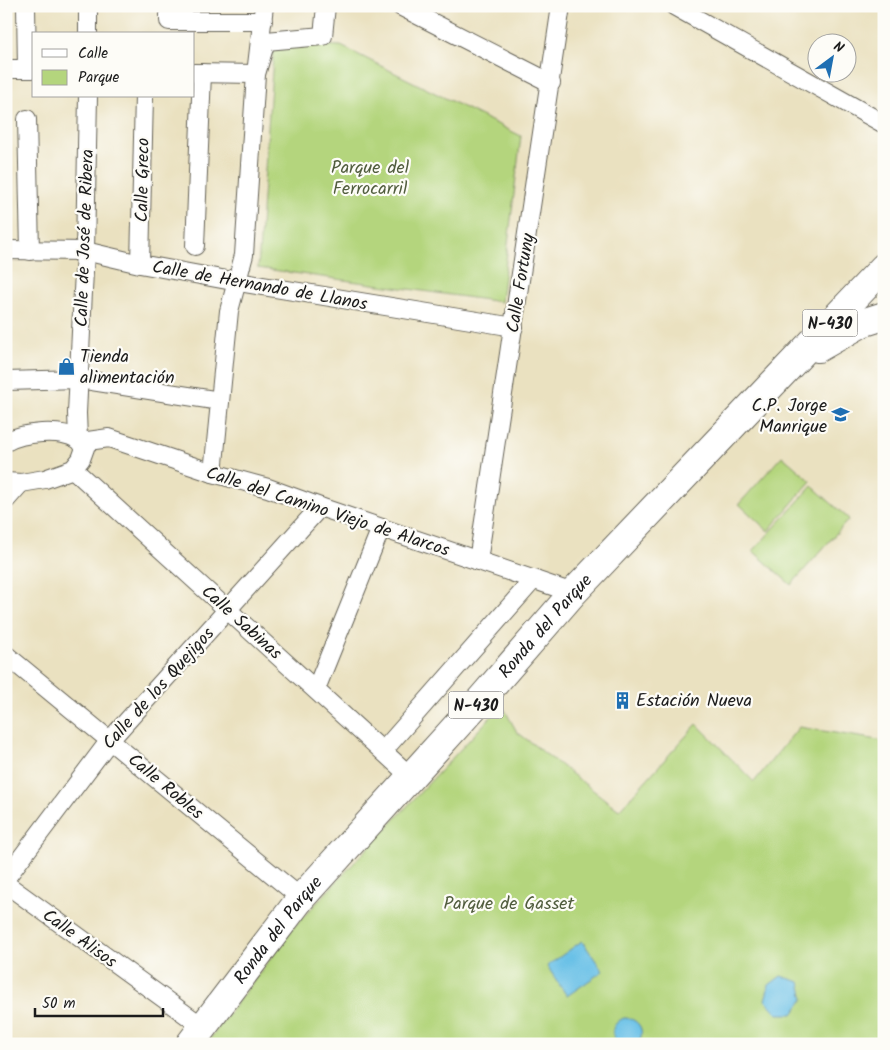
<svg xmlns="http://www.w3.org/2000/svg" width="890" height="1050" viewBox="0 0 890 1050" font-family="Kalam,sans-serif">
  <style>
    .green { fill: #b4d57d; stroke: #68784c }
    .water { fill: #6ac1e7; stroke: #436e82 }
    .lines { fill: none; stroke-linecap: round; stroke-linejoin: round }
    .minor-casing { stroke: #646155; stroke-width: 20 }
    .trunk-casing { stroke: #646155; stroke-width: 30 }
    .minor { stroke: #fff; stroke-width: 18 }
    .trunk { stroke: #fff; stroke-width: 28 }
    .labels { text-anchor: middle; stroke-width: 4.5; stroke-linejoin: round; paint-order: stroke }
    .shield { fill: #fdfcf7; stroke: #605f5e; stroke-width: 1 }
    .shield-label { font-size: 16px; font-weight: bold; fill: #1c1c1c }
    .park-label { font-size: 18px; fill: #515d3e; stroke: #fdfcf7 }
    .street-label { font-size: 18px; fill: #1c1c1c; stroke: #fdfcf7 }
    .poi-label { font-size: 18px; fill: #1c1c1c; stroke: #fdfcf7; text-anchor: start }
  </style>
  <rect width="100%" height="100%" fill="#fdfcf7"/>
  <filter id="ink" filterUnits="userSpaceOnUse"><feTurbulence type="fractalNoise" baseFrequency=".02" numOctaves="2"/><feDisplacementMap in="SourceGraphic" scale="10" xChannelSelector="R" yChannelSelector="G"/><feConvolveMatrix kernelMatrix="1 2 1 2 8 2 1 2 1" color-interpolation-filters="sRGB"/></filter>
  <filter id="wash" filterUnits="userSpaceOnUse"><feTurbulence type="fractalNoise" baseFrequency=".0096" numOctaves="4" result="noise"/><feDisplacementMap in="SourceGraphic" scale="20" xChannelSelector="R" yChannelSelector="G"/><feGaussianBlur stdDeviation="1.12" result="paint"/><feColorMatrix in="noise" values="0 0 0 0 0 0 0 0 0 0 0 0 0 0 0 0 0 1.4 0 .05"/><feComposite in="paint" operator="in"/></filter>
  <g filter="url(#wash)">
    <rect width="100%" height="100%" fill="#eae1c0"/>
    <g class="green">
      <polygon points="274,43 341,46 521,136 501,302 258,268"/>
      <polygon points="782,456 811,481 768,531 739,504"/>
      <polygon points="812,486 849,519 791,585 753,551"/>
      <polygon points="502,705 517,732 619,810 697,724 754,782 799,727 884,741 884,1044 206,1044 294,927"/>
    </g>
    <g class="water">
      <polygon points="582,941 603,971 567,996 547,966"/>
      <polygon points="781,976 800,982 804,999 793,1014 778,1014 765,1000 769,985"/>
      <path d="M624,1018C639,1018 647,1032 637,1044H618C609,1034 612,1023 624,1018Z"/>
    </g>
  </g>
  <g filter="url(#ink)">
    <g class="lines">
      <defs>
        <g id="minor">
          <polyline points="26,6 27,69"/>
          <polyline points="88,6 88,34"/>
          <polyline points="169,6 169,21 263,21"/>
          <polyline points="400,6 551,83"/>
          <polyline points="674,6 884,124"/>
          <polyline points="6,69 34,69"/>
          <polyline points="194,73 256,74 266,41 323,36 326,6"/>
          <polyline points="27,119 30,251"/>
          <polyline points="195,246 202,73"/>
          <polyline points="6,250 85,251 140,264 238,282 514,327"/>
          <polyline points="140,264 144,96"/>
          <polyline points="6,381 79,379 220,401"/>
          <polyline points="78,439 77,413 85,251 88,96"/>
          <path d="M6,442C23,432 60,429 77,439C80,440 83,445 85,448L81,459L73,469L45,479L21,483L6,482"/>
          <polyline points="81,442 109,438 213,473 268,488 320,507 573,593"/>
          <polyline points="73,469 411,777"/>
          <polyline points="213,473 229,311 244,255 256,74 264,6"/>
          <polyline points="6,500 21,483"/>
          <polyline points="478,561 561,6"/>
          <polyline points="6,655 301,898"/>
          <polyline points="316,689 381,528"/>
          <polyline points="383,751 534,579"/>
          <polyline points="6,878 110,740 320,507"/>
          <polyline points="6,884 203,1027"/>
        </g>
        <g id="trunk">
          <polyline points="818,348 862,323 884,316"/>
          <path id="s1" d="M190,1044L301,898L482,698L573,593L884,267"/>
        </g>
      </defs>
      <use href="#minor" class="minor-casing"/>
      <use href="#trunk" class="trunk-casing"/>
      <use href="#minor" class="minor"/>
      <use href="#trunk" class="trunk"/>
    </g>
  </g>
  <defs>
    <symbol id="shop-bare" viewBox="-9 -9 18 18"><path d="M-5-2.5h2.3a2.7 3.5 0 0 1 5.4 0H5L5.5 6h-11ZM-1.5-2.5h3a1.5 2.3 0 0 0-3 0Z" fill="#1f6fb2" stroke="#fdfcf7" stroke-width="2.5" paint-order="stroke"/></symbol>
    <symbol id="school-bare" viewBox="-9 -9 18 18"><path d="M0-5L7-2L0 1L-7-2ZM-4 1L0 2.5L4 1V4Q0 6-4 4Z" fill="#1f6fb2" stroke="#fdfcf7" stroke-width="2.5" paint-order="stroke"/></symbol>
    <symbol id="building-bare" viewBox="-9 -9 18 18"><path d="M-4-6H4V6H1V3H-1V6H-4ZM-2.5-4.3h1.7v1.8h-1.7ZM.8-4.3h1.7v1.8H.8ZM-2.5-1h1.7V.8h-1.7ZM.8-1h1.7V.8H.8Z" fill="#1f6fb2" stroke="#fdfcf7" stroke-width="2.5" paint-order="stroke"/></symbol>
  </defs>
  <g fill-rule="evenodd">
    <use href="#shop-bare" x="54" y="354" width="25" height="25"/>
    <use href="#school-bare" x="828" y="402" width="25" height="25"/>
    <use href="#building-bare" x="610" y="688" width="25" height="25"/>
  </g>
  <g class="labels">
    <g class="shield">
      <rect x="802.5" y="309.5" width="55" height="27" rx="4"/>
      <rect x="448.5" y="691.5" width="55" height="27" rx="4"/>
    </g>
    <g class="shield-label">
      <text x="830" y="329">N-430</text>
      <text x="476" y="711">N-430</text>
    </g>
    <g class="park-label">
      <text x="370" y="173">Parque del<tspan x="370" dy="21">Ferrocarril</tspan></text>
      <text x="509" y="909">Parque de Gasset</text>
    </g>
    <g class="street-label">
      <text transform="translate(142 180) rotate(-89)" y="6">Calle Greco</text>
      <text transform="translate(84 238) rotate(-88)" y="6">Calle de José de Ribera</text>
      <text transform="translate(520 283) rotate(-81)" y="6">Calle Fortuny</text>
      <text transform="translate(260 285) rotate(10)" y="6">Calle de Hernando de Llanos</text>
      <text transform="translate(328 511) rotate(18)" y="6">Calle del Camino Viejo de Alarcos</text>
      <text transform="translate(242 622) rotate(42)" y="6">Calle Sabinas</text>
      <text dy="6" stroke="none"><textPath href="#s1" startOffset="549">Ronda del Parque</textPath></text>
      <text transform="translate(158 688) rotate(-48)" y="6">Calle de los Quejigos</text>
      <text transform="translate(166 786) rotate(40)" y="6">Calle Robles</text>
      <text dy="6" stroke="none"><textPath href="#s1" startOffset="144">Ronda del Parque</textPath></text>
      <text transform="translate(80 938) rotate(36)" y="6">Calle Alisos</text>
    </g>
    <g class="poi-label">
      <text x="80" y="362">Tienda<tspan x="80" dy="21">alimentación</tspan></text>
      <text x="827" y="411" text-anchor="end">C.P. Jorge<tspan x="827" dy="21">Manrique</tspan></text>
      <text x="636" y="706">Estación Nueva</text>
    </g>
  </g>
  <rect width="890" height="1050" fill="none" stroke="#fdfcf7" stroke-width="25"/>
  <rect x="32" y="32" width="162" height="65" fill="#fdfcf7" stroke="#a3a29f"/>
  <rect x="42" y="49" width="25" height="8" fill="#ffffff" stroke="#a3a29f"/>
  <text x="78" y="58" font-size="15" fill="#1c1c1c">Calle</text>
  <rect x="42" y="70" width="25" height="15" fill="#b4d57d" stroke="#a3a29f"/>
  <text x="78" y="82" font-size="15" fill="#1c1c1c">Parque</text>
  <g transform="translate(832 58) rotate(32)"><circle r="24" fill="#fdfcf7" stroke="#a3a29f"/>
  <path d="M0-4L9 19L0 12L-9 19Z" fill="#1f6fb2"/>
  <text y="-8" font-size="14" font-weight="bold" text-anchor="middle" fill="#1c1c1c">N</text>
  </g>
  <path d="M35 1008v8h128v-8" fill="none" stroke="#1c1c1c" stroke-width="2.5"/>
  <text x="42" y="1008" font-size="15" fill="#1c1c1c" stroke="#fdfcf7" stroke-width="4" paint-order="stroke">50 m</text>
</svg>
